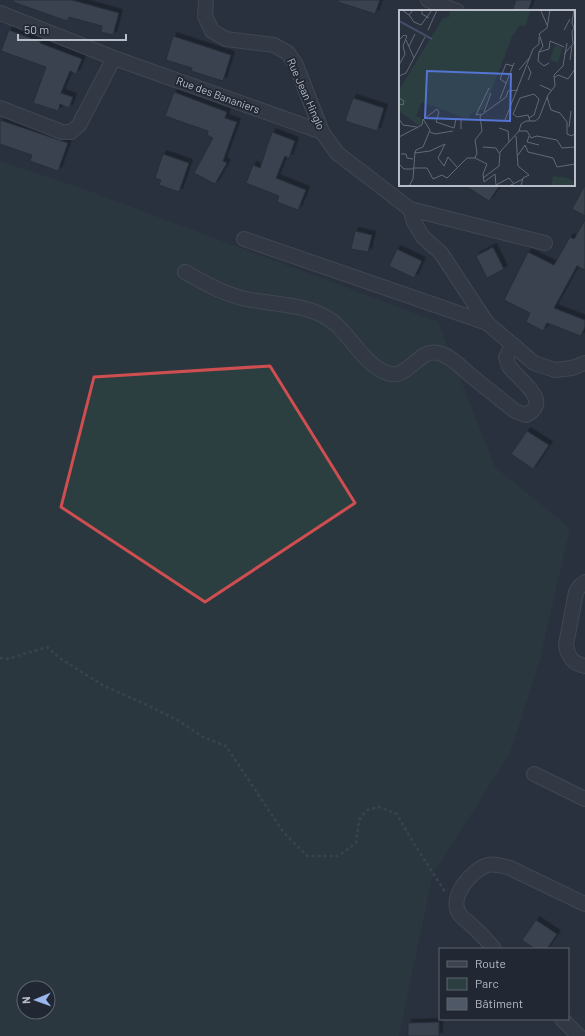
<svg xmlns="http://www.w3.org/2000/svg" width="585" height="1036" viewBox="0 0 585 1036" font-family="Barlow,sans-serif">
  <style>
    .green { fill: #2b3e40; fill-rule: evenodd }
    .building { fill: #4f5866; stroke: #232a35; filter: url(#shadow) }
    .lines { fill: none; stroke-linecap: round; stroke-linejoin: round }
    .street-casing { stroke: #5a616c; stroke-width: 16 }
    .path { stroke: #4b5b5e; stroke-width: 2.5; stroke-dasharray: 3 3; stroke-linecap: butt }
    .street { stroke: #3c434e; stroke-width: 14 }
    .marked { fill: none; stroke: #cf4e50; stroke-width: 3; stroke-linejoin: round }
    .labels { text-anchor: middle; stroke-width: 3.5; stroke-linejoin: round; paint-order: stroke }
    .street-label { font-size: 11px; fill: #b9bec9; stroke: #212833 }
    .inset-river { fill: none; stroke: #404e65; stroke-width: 2 }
    .inset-road { fill: none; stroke: #636976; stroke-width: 1 }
    .view { fill: #5475d3; fill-opacity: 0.15; stroke: #5475d3; stroke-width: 2 }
    .inset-edge { fill: none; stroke: #b9bec9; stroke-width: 2 }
  </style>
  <defs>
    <filter id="shadow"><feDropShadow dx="3.5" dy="-3.5" stdDeviation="0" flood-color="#0009"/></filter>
  </defs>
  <rect width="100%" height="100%" fill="#29313e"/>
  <path class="green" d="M0,161L81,188L438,322L495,467L570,528L540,660L510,753L433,874L399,1036H0ZM24,988H48V1012H24Z"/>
  <g class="building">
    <polygon points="13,0 72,0 119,13 113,35 101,32 102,26 69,17 67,21 13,2"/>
    <polygon points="339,0 380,0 375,14 338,2"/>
    <polygon points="516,0 532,0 528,11 512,11"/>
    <polygon points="9,30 41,42 40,43 82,59 76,74 70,71 61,93 73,97 69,108 60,104 58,111 33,103 46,67 1,51"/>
    <polygon points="173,36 231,55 223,81 191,71 192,68 166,60"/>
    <polygon points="174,92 227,112 225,118 237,122 223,161 227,163 215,184 194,173 213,138 207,135 208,131 165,116"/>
    <polygon points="353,98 384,108 377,131 345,121"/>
    <polygon points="0,120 68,143 58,171 30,161 32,155 0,144"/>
    <polygon points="272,132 295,141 289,158 285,156 276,178 306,190 298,210 277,202 279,196 246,183 253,165 260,168"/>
    <polygon points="163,154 189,163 179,192 159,185 161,180 155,178"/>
    <polygon points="464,185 500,185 489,201"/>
    <polygon points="585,185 585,216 572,209"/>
    <polygon points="585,220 585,270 577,266 554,308 585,320 585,327 581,336 547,323 543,331 526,322 530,313 504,300 528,252 554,265 570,237 574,239"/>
    <polygon points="355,231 372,235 368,252 351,249"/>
    <polygon points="493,247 504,269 487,278 476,256"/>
    <polygon points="397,249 422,261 414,278 389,266"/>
    <polygon points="527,431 549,445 533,469 511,454"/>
    <polygon points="536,920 557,934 547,949 535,949 522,940"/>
    <polygon points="439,1022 439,1036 408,1036 408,1023"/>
  </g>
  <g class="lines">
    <defs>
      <g id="street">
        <polyline points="206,0 205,16 212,31 226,39 274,45 288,53 296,65 322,132 337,153 410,209 414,222 423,237 441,253 487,323 534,363 555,370 572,368 585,363"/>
        <polyline points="428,0 457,11"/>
        <polyline points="0,13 114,58 322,132"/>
        <polyline points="0,108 62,132 71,132 79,125 114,58"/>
        <polyline points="410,209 545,243"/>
        <polyline points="244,239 487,323"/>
        <path d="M185,272C205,283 223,294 246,299C271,304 299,304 322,315C349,328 359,362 387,373C408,381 418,348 438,353C450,355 461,367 470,375C485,387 500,399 515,411L526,415C554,401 517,379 509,366C508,364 507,360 506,357L510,350L516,347"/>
        <path d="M585,582L580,586L576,592L566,645C568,657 573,664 585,666"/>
        <polyline points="534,774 585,799"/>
        <path d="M494,949C487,940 479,932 470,924C467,921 461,917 459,913C449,897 472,869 488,865C495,863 503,866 510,868L585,904"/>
        <polyline points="562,1019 579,1036"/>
      </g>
    </defs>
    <use href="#street" class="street-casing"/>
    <path class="path" d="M0,658L6,659L11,658L47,647L61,659L104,686L143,703L179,721L203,737L226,746L284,833L307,856H338L356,843L359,820L367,810L379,807L397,814C411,841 429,866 445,892"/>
    <use href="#street" class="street"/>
  </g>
  <path d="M0 0H585V1036H0ZM270,366L355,503L205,602L61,507L94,377Z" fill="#29313e" fill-opacity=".55" fill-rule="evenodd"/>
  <path class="marked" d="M270,366L355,503L205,602L61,507L94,377Z"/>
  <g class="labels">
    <g class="street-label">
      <text transform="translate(306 94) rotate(66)" y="4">Rue Jean Hinglo</text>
      <text transform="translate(218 95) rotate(20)" y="4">Rue des Bananiers</text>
    </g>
  </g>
  <g transform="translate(399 10)">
    <rect width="176" height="176" fill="#29313e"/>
    <path d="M51,0H132L126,16L121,15L113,27L85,99L73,103L68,109L23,92L17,106L22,108L23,114L20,116L0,101V80L44,8L50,7ZM156,35L163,38L159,53L151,50ZM154,166L169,168L176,172V176H152Z" fill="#2b3e40"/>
    <path class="inset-river" d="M0,11L33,29"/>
    <path class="inset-road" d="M3,0L10,5L14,0M23,0V4L30,8M151,0L148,18L140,24L144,36L140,42L150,39L151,31L165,37M175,0L173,13L175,18M142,1L148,15M10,5L15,12L22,15L33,0M29,20L38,0M165,20L171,9M0,30L5,25L8,26L4,36L6,44L0,55M7,30L15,48M10,36L16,24M140,42L139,51L145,56L150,53M165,44L174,34L173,21L176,17M171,50L173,36M129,56L132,63L129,70M120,60L131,47M0,66L7,63L26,27M155,68L159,65L169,69L176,59M107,73L101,69L107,54L114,56M141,75L152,80M148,87L152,100L161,103L168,112V124L173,126L176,123M0,88L5,91L4,95L0,94M101,89L115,53M85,102L92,83M82,104L77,105L90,78M130,108L135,105L140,89L135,84L121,88L114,104L118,107L129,105L131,111M0,109L4,115L18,117M25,109L38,99L40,102L37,112L55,118L57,109H62V119M106,110L134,39L140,34V27M170,117L172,101M100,118L109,121L110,132M120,121H128L132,128L138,126L158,130L163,138L175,137M31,122L36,124L54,121M117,126L119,156L130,165L124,168L122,176M130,126L128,132L140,135M0,127L23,115L24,109L31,120L24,137L17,140L16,143L31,141L46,134L39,148L45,156L49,147L58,157M84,137L97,138L100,143M2,144H7L8,148L14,149M119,145L126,135L129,142L154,148L158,157L176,154M76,148L78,143L76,130L83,121L81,106L107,87L109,81L119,80M0,154L5,159H14M14,158H28L34,169L43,165L48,168L68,148H76L88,154L84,164L85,172L96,164L97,175L110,168L114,173M84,168L100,156L101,142L120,121L122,114L127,111H136L140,108L149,85L156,76L155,65L164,56L168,33M10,176L14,169L16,142M110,176L124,169"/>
    <path class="view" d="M28,61L112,64L111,111L26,108Z"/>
    <rect width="176" height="176" class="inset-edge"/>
  </g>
  <rect x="439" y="948" width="130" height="72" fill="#212833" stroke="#5e646f"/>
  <rect x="447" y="961" width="20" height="6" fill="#3c434e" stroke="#5e646f"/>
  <text x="475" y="968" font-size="12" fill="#b9bec9">Route</text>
  <rect x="447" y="978" width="20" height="12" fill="#2b3e40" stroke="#5e646f"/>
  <text x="475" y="988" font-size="12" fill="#b9bec9">Parc</text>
  <rect x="447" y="998" width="20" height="12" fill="#4f5866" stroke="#5e646f"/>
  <text x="475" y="1008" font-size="12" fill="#b9bec9">Bâtiment</text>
  <g transform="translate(36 1000) rotate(268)"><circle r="19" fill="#212833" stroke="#5e646f"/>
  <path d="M0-3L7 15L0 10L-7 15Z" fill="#9ab6ed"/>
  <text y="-6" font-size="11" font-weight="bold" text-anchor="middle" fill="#b9bec9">N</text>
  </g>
  <path d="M18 34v6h108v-6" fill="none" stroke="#b9bec9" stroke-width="2"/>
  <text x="24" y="34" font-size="12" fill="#b9bec9" stroke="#212833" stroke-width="3" paint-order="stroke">50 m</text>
</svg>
